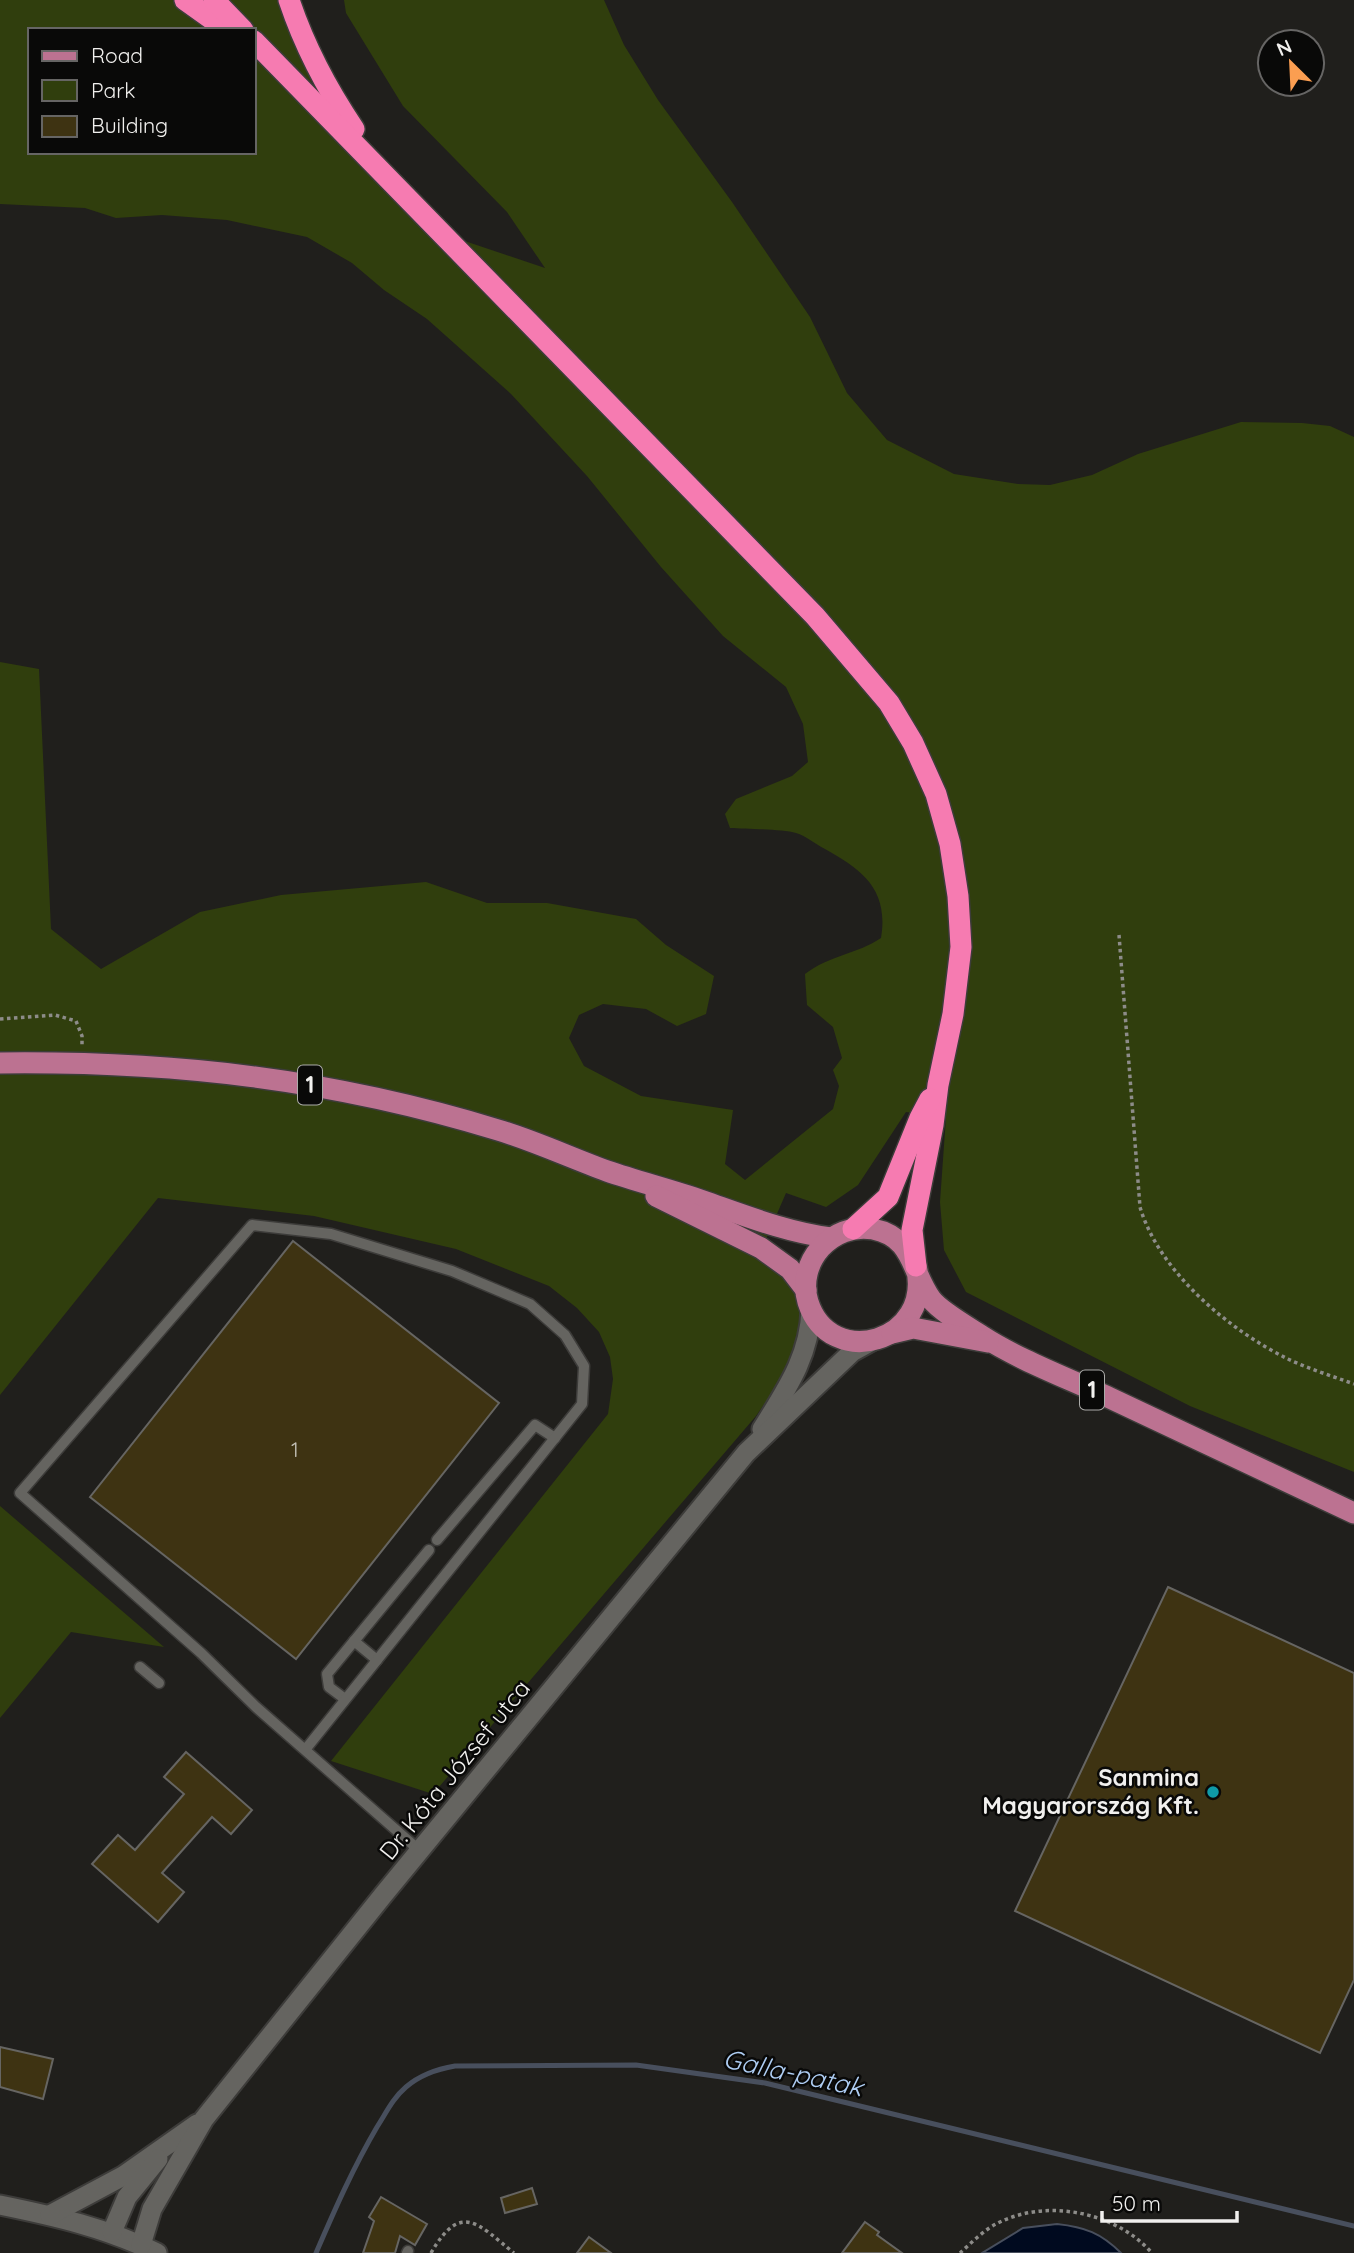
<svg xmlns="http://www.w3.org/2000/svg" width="1354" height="2253" viewBox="0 0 1354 2253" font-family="Quicksand,sans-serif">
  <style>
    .green { fill: #303e0d; fill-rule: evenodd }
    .water { fill: #000a1f; stroke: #484f5d; stroke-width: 2 }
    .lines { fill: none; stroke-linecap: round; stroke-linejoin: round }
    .stream { stroke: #484f5d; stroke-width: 5 }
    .building { fill: #3e3312; stroke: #666562; stroke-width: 2 }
    .lane-casing { stroke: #3d3c3a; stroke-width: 13 }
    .street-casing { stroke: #3d3c3a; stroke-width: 23 }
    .primary-casing { stroke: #3d3c3a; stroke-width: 24 }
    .highway-casing { stroke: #3d3c3a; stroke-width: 24 }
    .path { stroke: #8d8c89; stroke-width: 3.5; stroke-dasharray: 3.5 3.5; stroke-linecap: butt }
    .lane { stroke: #656460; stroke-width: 10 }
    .street { stroke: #656460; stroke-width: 19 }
    .primary { stroke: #bc7291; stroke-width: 21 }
    .highway { stroke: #f67bb1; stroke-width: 21 }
    .culture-dot { fill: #0f9aa8; stroke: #090908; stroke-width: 2.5 }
    .labels { text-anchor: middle; stroke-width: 5; stroke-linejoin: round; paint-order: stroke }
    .number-label { font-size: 21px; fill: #c4c1b7 }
    .shield { fill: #090908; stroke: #ababa9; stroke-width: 2 }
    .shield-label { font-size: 23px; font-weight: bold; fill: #f1f0ee }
    .street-label { font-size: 24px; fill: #f1f0ee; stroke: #090908 }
    .poi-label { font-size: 24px; font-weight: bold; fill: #f1f0ee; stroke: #090908; text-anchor: end }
    .water-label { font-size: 26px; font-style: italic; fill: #aecdf3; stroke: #090908 }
  </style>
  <rect width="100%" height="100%" fill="#201f1c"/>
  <g class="green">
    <path d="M0,0H283L291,32L337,143L426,228L545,268L507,212L403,106L346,13L344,0H604L624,45L658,100L732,202L810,317L847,393L887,440L954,474L1018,484L1050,485L1092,475L1138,454L1241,422L1302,423L1330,426L1354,437V1472L1190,1406L966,1292L944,1250L940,1202L946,1117L906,1112L858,1185L826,1207L786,1193L763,1246L787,1266L806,1311L793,1363L756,1416L433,1794L331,1761L608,1414L613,1379L610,1357L599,1332L577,1308L549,1286L456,1249L314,1216L158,1198L0,1395V662L39,669L51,929L101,969L200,912L281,895L426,882L487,903H547L636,919L666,945L714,976L706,1014L677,1026L646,1009L603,1004L579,1015L569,1038L584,1066L641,1096L733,1110L725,1164L745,1180L833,1109L839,1086L833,1070L842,1058L833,1027L807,1005L805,974C830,955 855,955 881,938C889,890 863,870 825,849C815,844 806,836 796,833C783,829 746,829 730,828L725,814L736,799L792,776L808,762L803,724L786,687L723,636L661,567L587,476L511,394L427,319L384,290L352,263L307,237L227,220L162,215L116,218L85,208L0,204ZM30,30H254V152H30Z"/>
    <polygon points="0,1506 164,1647 71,1632 0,1718"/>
  </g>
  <path class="water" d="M1057,2224C1085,2227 1101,2233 1121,2253H982L1023,2228Z"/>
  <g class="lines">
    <path class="stream" d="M316,2253C335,2209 353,2168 377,2127C386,2113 393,2098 406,2087C420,2075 437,2069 455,2066L636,2065L765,2083L1354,2226"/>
  </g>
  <g class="building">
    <polygon points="293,1241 499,1403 296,1659 90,1497"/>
    <polygon points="1168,1587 1354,1673 1354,1980 1320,2053 1015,1911"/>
    <polygon points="186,1752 252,1810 231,1834 212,1817 162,1873 184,1892 158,1922 92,1864 118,1835 135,1850 184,1794 164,1777"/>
    <polygon points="0,2047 53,2059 43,2099 0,2087"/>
    <polygon points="532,2188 537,2204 505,2213 501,2198"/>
    <polygon points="381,2197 427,2224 415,2245 400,2236 395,2253 363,2253 374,2221 369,2217"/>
    <polygon points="865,2222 879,2232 877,2235 902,2253 842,2253"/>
    <polygon points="589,2237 611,2253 577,2253"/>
  </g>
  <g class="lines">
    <defs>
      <g id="lane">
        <polyline points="437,1540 535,1425 555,1438"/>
        <polyline points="354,1641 377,1660"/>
        <polyline points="140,1667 159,1683"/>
        <polyline points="345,1699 329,1687 327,1674 429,1550"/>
        <polyline points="305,1750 582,1404 584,1366 565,1335 530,1304 452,1271 331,1234 252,1225 20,1493 201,1653 256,1707 420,1851"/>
        <polyline points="407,2253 408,2251"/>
      </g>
      <g id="street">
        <path d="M762,1429C786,1390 810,1356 811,1309"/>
        <path d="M0,2205C54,2216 107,2228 157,2253"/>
        <polyline points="50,2215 123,2176 197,2124"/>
        <polyline points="112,2232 127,2197 158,2159"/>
        <polyline points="141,2245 152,2209 204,2119 384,1894 746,1453 852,1352 872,1341"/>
      </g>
      <g id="primary">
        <path d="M0,1063C174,1061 331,1079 498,1130C535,1141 571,1158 607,1171C639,1182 672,1190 703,1201C746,1216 786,1232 831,1238"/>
        <polyline points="656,1196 761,1248 790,1269 806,1290"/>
        <path d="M916,1266C935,1342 830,1372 808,1302C796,1262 832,1222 873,1229C914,1237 911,1272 931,1299C940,1311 968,1327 982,1336C1021,1361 1068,1378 1110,1398C1191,1436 1273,1475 1354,1513"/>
        <polyline points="892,1333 913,1328 988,1342"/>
      </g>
      <g id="highway">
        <polyline points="185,0 227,30"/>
        <polyline points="214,0 243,30"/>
        <path d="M289,0C304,45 327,89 354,129"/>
        <polyline points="254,41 815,616 889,703 913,743 936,794 950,844 958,896 961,947 953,1014 938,1085 933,1125 912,1230 916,1266"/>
        <polyline points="853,1229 888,1197 920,1118 930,1099"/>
      </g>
    </defs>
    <use href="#lane" class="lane-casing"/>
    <use href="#street" class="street-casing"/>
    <use href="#primary" class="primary-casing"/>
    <use href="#highway" class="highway-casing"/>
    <g class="path">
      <path d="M1119,935L1140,1207C1159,1272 1229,1330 1288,1359C1309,1369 1332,1376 1354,1384"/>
      <polyline points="0,1019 55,1015 76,1021 82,1036 82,1046"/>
      <path d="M431,2253C461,2201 478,2224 514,2253"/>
      <path d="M960,2253C971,2243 985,2229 998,2223C1047,2198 1116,2212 1152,2253"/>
    </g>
    <use href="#lane" class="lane"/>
    <use href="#street" class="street"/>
    <use href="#primary" class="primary"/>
    <use href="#highway" class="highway"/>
  </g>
  <circle class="culture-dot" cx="1213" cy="1792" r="7"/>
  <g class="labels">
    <g class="number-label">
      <text x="295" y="1457">1</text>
    </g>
    <g class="shield">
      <rect x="298" y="1065.5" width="24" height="39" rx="5"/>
      <rect x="1080" y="1370.5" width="24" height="39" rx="5"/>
    </g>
    <g class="shield-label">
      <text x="310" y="1093">1</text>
      <text x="1092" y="1398">1</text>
    </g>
    <g class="street-label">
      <text transform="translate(455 1770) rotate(-51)" y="8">Dr. Kóta József utca</text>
    </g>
    <g class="poi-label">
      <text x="1199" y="1786">Sanmina<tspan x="1199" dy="28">Magyarország Kft.</tspan></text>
    </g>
    <g class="water-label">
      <text transform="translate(793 2073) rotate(12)" y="9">Galla-patak</text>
    </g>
  </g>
  <rect x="28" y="28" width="228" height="126" fill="#090908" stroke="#666564" stroke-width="2"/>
  <rect x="42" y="51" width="35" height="10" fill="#bc7291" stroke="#666564" stroke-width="2"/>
  <text x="91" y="63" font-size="21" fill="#f1f0ee">Road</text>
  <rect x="42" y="80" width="35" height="21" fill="#303e0d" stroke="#666564" stroke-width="2"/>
  <text x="91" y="98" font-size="21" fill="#f1f0ee">Park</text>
  <rect x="42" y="116" width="35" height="21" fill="#3e3312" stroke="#666564" stroke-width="2"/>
  <text x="91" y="133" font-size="21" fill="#f1f0ee">Building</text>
  <g transform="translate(1291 63) rotate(336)"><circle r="33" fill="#090908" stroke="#666564" stroke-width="2"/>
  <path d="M0-5L12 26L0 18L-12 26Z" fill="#fb9e51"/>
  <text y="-10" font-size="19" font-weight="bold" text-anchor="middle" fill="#f1f0ee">N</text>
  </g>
  <path d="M1102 2211v10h135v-10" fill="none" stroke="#f1f0ee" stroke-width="3.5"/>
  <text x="1112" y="2211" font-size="21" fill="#f1f0ee" stroke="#090908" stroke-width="5" paint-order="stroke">50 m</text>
</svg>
